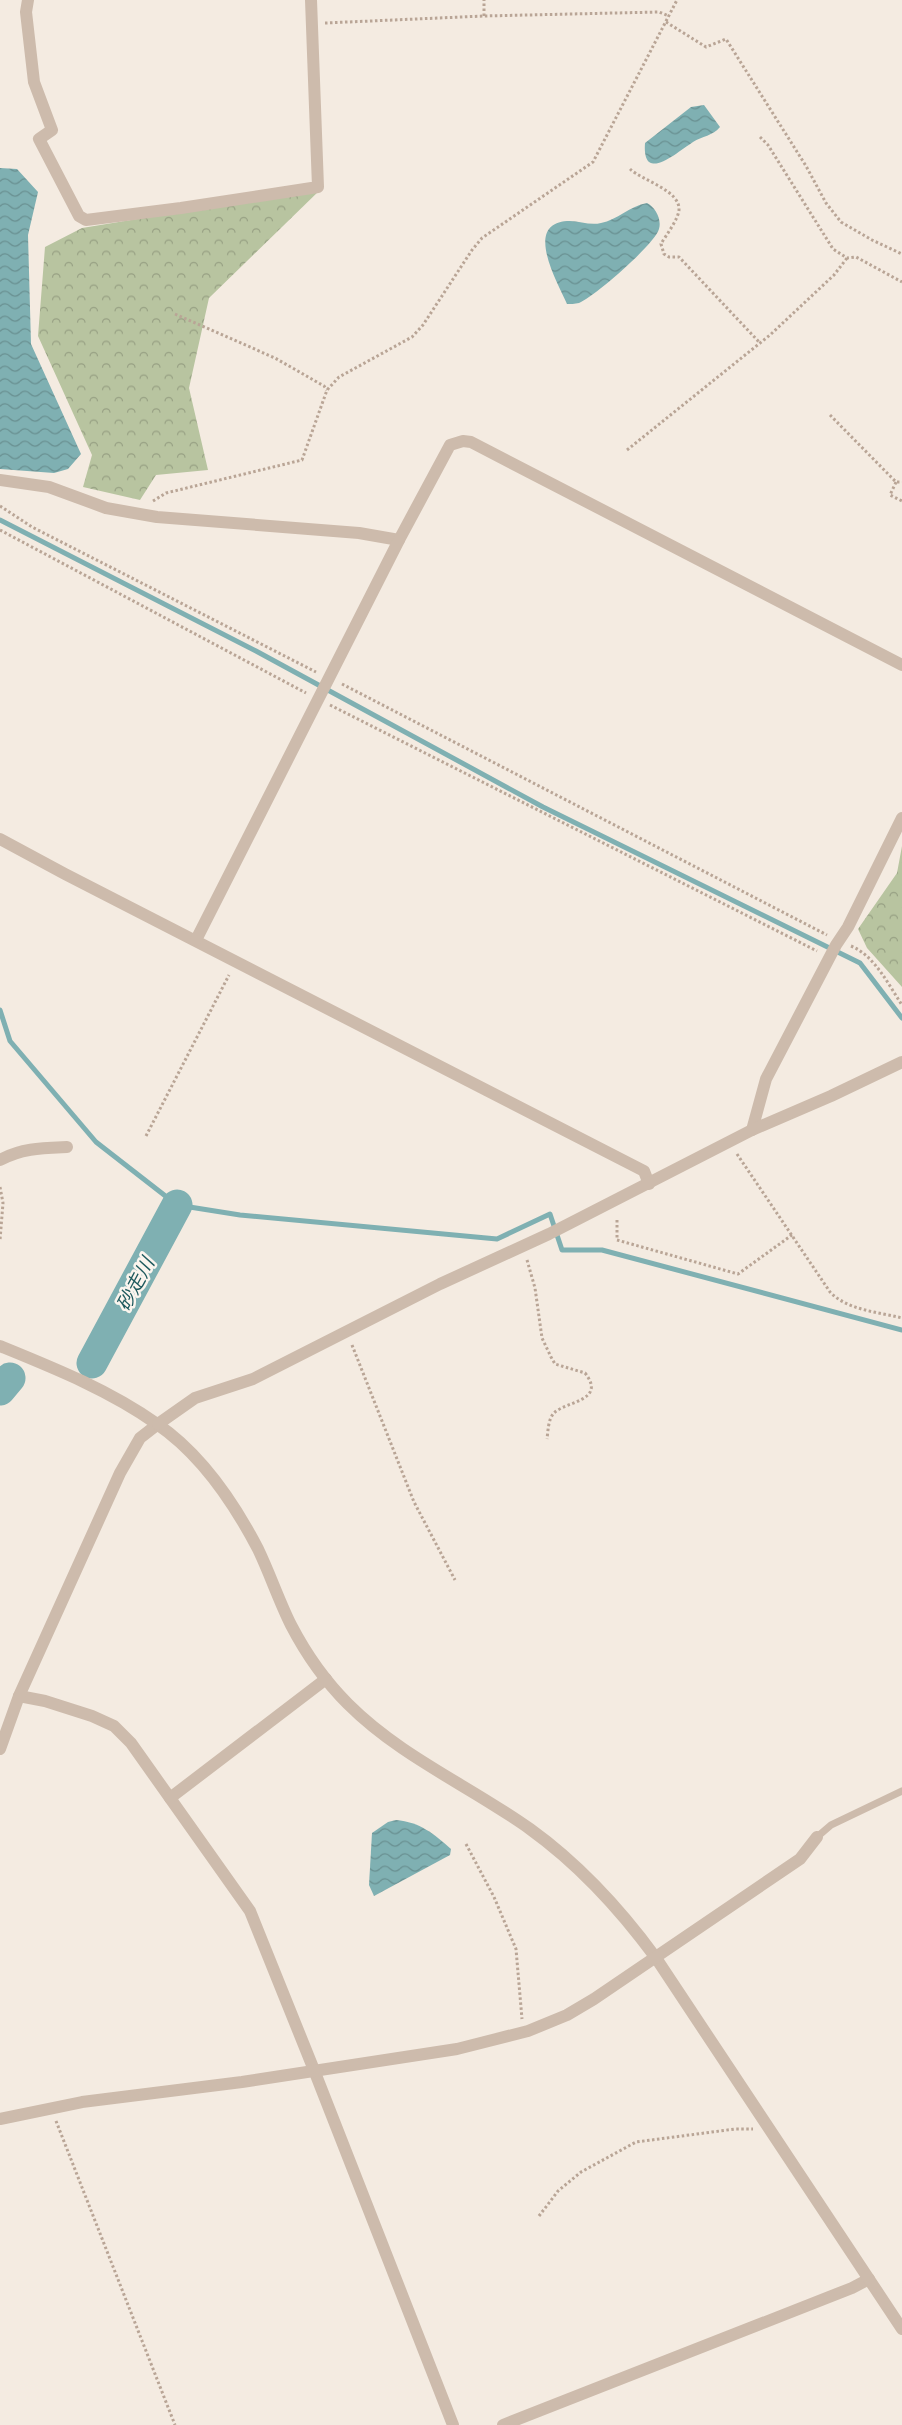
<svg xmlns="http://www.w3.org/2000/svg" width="902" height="2425" viewBox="0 0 902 2425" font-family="'Golos Text','Noto Sans JP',sans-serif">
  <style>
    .forest { fill: url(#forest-crowns) }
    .water { fill: url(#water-waves) }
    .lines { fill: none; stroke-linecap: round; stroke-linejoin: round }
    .stream { stroke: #7fb0b2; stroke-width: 5 }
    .river { stroke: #7fb0b2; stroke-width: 31 }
    .path { stroke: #b9a596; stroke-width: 3; stroke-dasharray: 2.5 2.5; stroke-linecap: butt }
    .service { stroke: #cdbbac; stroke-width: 7 }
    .minor { stroke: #cdbbac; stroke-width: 12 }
    .tertiary { stroke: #cdbbac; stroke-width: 12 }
    .labels { text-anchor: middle; stroke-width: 5; stroke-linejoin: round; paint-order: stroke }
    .water-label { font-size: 19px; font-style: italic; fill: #1f5a5e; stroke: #fbf5ee }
  </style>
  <defs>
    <pattern id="forest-crowns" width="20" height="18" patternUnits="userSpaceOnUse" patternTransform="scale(1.25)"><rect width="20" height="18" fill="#b8c4a0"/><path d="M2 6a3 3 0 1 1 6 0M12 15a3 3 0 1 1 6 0" fill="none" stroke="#97a083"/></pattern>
    <pattern id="water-waves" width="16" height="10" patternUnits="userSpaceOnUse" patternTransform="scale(1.25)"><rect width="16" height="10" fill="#7fb0b2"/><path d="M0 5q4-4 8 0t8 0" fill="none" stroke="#699091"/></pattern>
  </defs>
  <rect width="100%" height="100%" fill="#f4ebe1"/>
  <g class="forest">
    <polygon points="321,189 209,298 189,388 208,470 156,475 140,500 83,487 92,455 38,336 45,247 82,228"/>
    <polygon points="902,846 902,987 867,948 858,929 897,873"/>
  </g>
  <g class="water">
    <path d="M704,105L720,127C713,136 702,136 693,142C676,153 642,184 645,143L691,107Z"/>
    <polygon points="0,168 17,169 38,192 28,235 31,344 81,454 68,469 54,473 0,469"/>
    <path d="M647,203C655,207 662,219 659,229C655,244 594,297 579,303C575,304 570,304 567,304C558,283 523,224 567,221C579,220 589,226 601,223C617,220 630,206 647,203Z"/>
    <path d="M396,1820C420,1822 434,1834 451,1849L450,1855L374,1896L369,1885L372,1833L388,1822Z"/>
  </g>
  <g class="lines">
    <g class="stream">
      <polyline points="0,520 256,651 543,807 860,963 902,1018"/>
      <polyline points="0,1010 10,1041 96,1142 177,1205 240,1215 497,1239 550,1214 562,1250 602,1250 902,1330"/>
    </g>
    <g class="river">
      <polyline points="92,1363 177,1205"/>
      <polyline points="0,1390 10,1378"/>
    </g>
    <g class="path">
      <polyline points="484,16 484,0"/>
      <polyline points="666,22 706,47 726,39 806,166 826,203 841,222 872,240 902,254"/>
      <polyline points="325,23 484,16 659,12 669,16"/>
      <polyline points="760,137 768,145 833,249 847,258 856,257 902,282"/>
      <path d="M630,169C643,181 680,190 679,210C678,220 666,235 661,244L664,254L669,257H679L760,343"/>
      <polyline points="175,314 275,358 324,386 327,390"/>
      <polyline points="830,415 896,482 902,482"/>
      <polyline points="627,450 770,335 834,275 847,258"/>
      <polyline points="896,482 890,495 902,501"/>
      <polyline points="153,501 166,493 302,460 327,390 339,377 412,337 423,325 472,250 482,238 593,162 677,0"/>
      <polyline points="0,506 32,527 316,672"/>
      <polyline points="0,530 306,693"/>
      <polyline points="342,684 827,935"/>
      <polyline points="330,705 817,951"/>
      <path d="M851,946C875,956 888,984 902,1005"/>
      <polyline points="146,1136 229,975"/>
      <path d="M737,1154L830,1292C847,1310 878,1312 902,1318"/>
      <polyline points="0,1187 3,1203 0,1240"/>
      <polyline points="617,1220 617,1240 738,1274 792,1235"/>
      <path d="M527,1260L535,1288L542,1338L551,1357L555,1364L585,1373C607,1401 566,1401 554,1413C548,1419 548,1432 547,1439"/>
      <polyline points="352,1345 414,1502 455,1580"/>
      <polyline points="466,1844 494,1897 516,1949 522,2019"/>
      <polyline points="56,2121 175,2425"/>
      <polyline points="539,2216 558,2191 581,2172 636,2142 735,2129 753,2129"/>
    </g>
    <polyline class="service" points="817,1837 831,1825 902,1791"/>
    <g class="minor">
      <polyline points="28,0 26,12 34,82 52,130 39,139 79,216 86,220 181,208 318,187 311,0"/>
      <polyline points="0,480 49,487 106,508 157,517 359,533 399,540"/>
      <polyline points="0,839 65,874 644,1171 649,1184"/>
      <polyline points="196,940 399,540 450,445 463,441 471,442 902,665"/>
      <polyline points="752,1130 766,1079 836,945 848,927 902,818"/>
      <path d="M0,1160C22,1148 43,1148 67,1147"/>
      <polyline points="19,1696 45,1701 92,1716 114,1726 131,1743 250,1911 314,2070 453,2425"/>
      <polyline points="0,1749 19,1696 120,1473 140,1438 158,1424"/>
      <polyline points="170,1798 326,1679"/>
      <polyline points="503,2425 852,2288 869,2279"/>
    </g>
    <g class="tertiary">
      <path d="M0,1346C54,1368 109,1390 157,1424C201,1454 234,1503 258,1549C270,1574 279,1601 291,1625C306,1654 325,1681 348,1704C401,1757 470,1786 530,1829C580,1865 620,1909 656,1958L902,2329"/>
      <polyline points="158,1424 195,1398 253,1379 440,1284 549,1234 752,1130 831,1096 902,1062"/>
      <polyline points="0,2119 82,2102 242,2082 457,2049 528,2031 567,2015 594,1999 800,1859 817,1837"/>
    </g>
  </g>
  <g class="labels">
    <g class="water-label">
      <text transform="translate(135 1284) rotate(-62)" y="7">砂走川</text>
    </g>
  </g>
</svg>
